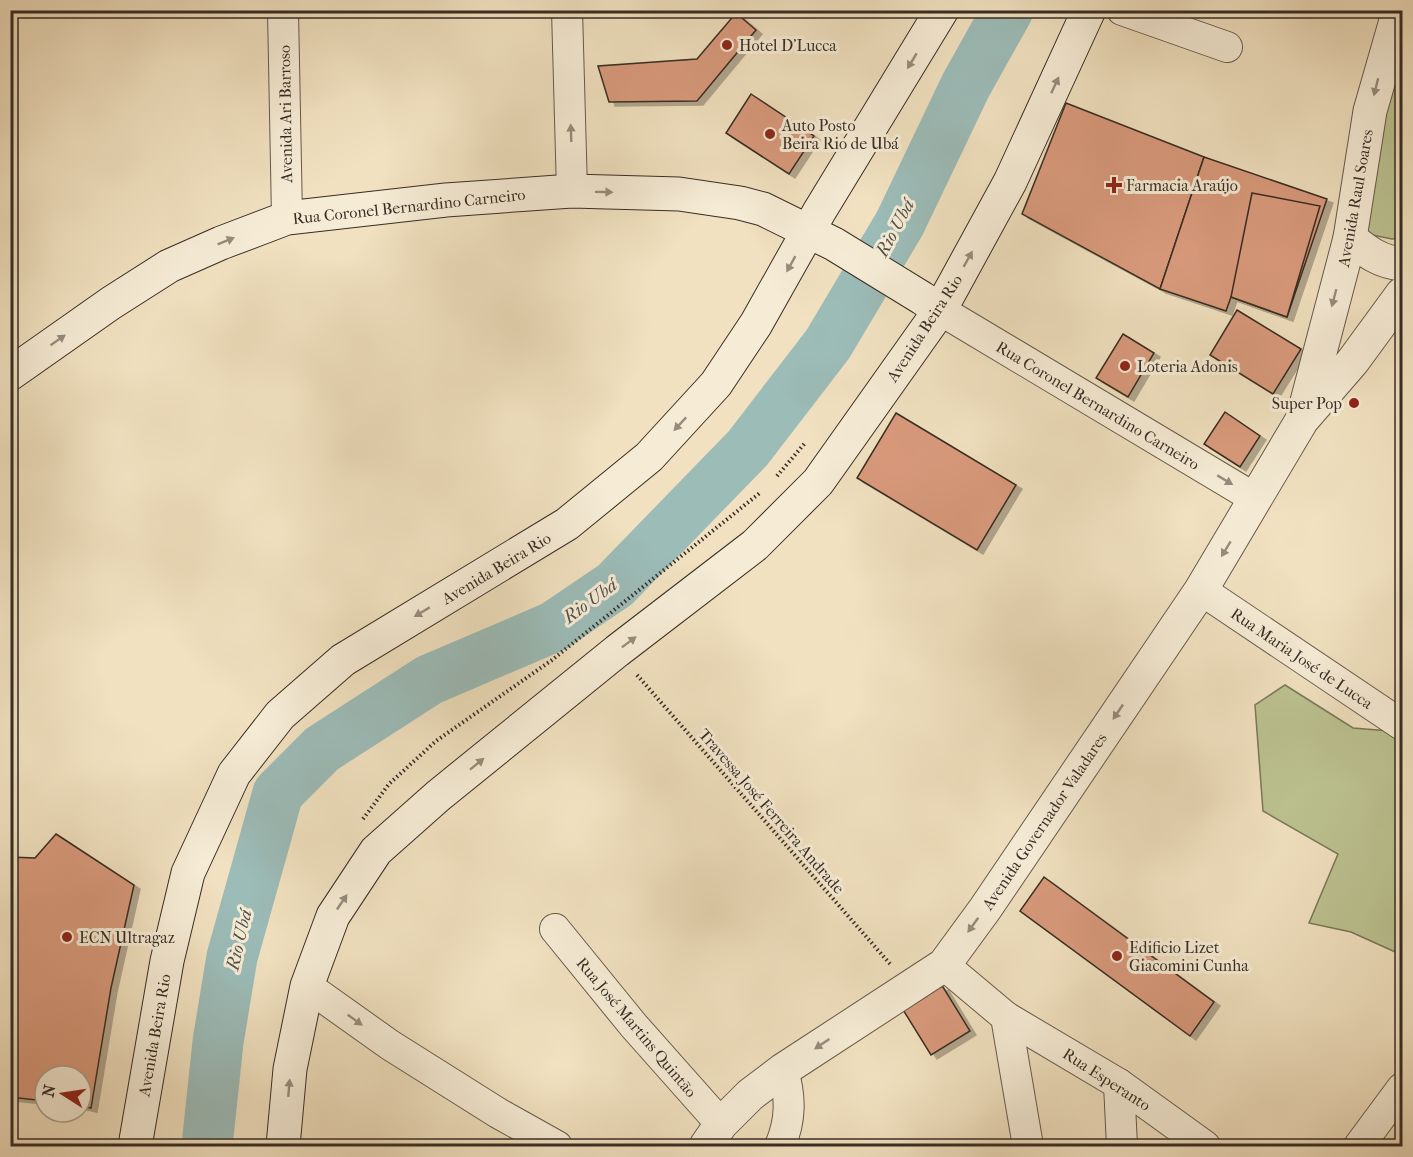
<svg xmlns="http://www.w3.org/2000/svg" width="1413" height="1157" viewBox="0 0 1413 1157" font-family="'IM FELL French Canon',serif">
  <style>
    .green { fill: #bcc291; stroke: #7a785a; stroke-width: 1.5 }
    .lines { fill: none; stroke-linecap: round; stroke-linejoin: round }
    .river { stroke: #9cbcb8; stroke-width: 51 }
    .building { fill: #d99a7c; stroke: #372d24; stroke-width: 1.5; filter: url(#shadow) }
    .minor-casing { stroke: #665a4b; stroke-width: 32 }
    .tertiary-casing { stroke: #665a4b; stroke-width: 35 }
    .secondary-casing { stroke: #372d24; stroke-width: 35 }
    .path { stroke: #372d24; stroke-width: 4; stroke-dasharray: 1.5 3; stroke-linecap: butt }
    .minor { stroke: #f6ecd6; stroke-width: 30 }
    .tertiary { stroke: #f6ecd6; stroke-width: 33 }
    .secondary { stroke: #f6ecd6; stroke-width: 33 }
    .oneway { fill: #968c7d }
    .poi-dot { fill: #8f2418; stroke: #f6ecd6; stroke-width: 2 }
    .labels { text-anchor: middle; stroke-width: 6; stroke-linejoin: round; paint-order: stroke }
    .poi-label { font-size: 16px; fill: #372d24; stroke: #f6ecd6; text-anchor: start }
    .street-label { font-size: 16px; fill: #372d24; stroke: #f6ecd6 }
    .water-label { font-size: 18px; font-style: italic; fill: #505149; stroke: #f6ecd6 }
  </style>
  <defs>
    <filter id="shadow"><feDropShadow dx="6" dy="4" stdDeviation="0" flood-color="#0004"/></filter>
  </defs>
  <rect width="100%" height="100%" fill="#f1e1c0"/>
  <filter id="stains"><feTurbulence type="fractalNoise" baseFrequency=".00333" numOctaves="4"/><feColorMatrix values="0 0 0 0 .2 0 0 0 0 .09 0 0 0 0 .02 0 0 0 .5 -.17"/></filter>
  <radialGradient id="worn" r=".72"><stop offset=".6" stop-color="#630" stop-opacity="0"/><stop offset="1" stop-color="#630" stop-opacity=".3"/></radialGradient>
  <g class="green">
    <polygon points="1390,60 1402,69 1402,238 1392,239 1367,234"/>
    <polygon points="1285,685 1353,728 1402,732 1402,955 1351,932 1309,923 1338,854 1263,811 1255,705"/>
  </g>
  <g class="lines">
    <polyline class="river" points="207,1146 218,1042 232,957 278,793 322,749 429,680 553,627 615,585 748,448 828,344 900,223 966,85 1008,10"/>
  </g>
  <g class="building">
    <polygon points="736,13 756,30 697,101 609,102 598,66 697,59"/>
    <polygon points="751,94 814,136 789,174 726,133"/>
    <polygon points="1066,103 1204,157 1160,289 1022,214"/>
    <polygon points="1204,157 1327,199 1287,317 1231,297 1226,311 1160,289"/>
    <polygon points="1252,193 1320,206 1287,317 1231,297"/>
    <polygon points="1237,310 1301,349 1273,394 1210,355"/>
    <polygon points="1123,334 1154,353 1128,397 1096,378"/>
    <polygon points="1225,412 1260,436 1240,467 1204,444"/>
    <polygon points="896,413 1016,485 977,550 857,478"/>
    <polygon points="56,834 134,885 111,988 91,1108 81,1106 81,1076 45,1076 45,1101 10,1097 10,857 35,858"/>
    <polygon points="1044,877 1214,1002 1190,1036 1020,911"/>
    <polygon points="924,983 943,987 970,1031 931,1055 897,1000"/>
  </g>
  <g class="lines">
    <defs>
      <g id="minor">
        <polyline points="283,10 287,218"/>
        <polyline points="567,10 572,191"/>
        <polyline points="1122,10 1227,47"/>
        <polyline points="940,310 1256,499"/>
        <polyline points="1201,590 1402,725"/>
        <polyline points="555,929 634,1026 721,1124"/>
        <polyline points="944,965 1006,1017 1028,1146"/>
        <polyline points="307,986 390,1045 498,1113 557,1146"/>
        <polyline points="1006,1017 1119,1084 1205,1146"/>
        <polyline points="1119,1084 1122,1146"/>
        <path d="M780,1146C791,1120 791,1097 783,1070"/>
        <polyline points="1359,1146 1402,1088"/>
      </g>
      <g id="tertiary">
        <path d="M1350,238C1367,252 1380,262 1402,264"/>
        <polyline points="1304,413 1350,238 1370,111 1399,10"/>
        <polyline points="706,1146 721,1124 750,1095 783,1070 944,965 985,909 1201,590 1302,420 1353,361 1402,294"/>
      </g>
      <g id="secondary">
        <polyline points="10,374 111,303 169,266 221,243 287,218 446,200 572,191 679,194 740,203 763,209 834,244 922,298 940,310"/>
        <polyline points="135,1146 167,961 188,873 234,774 280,715 343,660 567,524 649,457 716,384 756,324 819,212 942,10"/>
        <polyline points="283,1146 290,1069 307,986 333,916 376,851 438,796 617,651 755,545 818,482 940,310 1010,182 1089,10"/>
      </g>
    </defs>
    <use href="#minor" class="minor-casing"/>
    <use href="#tertiary" class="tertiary-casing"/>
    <use href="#secondary" class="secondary-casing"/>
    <g class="path">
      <polyline points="777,476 805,443"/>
      <polyline points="637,675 891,965"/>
      <polyline points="363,819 389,784 436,741 552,660 761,492"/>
    </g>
    <use href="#minor" class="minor"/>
    <use href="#tertiary" class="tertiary"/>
    <use href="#secondary" class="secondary"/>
  </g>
  <defs><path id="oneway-solid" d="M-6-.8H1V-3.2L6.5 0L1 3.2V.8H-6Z" transform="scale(1.5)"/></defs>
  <g class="oneway">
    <use href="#oneway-solid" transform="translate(912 61) rotate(121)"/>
    <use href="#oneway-solid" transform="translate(1055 85) rotate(-65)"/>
    <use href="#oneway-solid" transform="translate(1376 87) rotate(104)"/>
    <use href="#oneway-solid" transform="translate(571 133) rotate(-92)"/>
    <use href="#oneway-solid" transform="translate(604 192) rotate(1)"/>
    <use href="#oneway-solid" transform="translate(226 241) rotate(-22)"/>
    <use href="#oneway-solid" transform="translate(968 259) rotate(-61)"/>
    <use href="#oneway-solid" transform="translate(791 264) rotate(119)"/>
    <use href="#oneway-solid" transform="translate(1334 298) rotate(105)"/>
    <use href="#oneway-solid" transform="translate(58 340) rotate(-35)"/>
    <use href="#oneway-solid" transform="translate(680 424) rotate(133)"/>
    <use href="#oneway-solid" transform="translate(1225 480) rotate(31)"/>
    <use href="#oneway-solid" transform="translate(1226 549) rotate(121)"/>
    <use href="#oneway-solid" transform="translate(422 612) rotate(149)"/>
    <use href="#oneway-solid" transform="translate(629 642) rotate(-37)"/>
    <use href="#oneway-solid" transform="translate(1118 712) rotate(124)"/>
    <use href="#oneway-solid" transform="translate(477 764) rotate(-39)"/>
    <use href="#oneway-solid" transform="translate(342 902) rotate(-56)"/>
    <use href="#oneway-solid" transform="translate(973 925) rotate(126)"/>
    <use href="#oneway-solid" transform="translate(355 1020) rotate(36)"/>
    <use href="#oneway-solid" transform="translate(822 1044) rotate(146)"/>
    <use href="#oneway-solid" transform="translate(289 1088) rotate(-85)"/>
  </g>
  <g class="poi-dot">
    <circle cx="727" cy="45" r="6"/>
    <circle cx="770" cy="134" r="6"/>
    <path d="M1111 176h6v6h6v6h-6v6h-6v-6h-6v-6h6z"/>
    <circle cx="1125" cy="366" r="6"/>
    <circle cx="1354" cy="403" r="6"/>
    <circle cx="67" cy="937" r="6"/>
    <circle cx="1117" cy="956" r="6"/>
  </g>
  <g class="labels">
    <g class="poi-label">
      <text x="739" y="51">Hotel D'Lucca</text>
      <text x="782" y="131">Auto Posto<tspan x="782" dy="18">Beira Rio de Ubá</tspan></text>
      <text x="1126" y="191">Farmacia Araújo</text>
      <text x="1137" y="372">Loteria Adonis</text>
      <text x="1342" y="409" text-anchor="end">Super Pop</text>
      <text x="79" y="943">ECN Ultragaz</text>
      <text x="1129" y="953">Edificio Lizet<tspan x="1129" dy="18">Giacomini Cunha</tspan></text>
    </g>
    <g class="street-label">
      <text transform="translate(285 114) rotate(-91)" y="6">Avenida Ari Barroso</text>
      <text transform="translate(1355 198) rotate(-80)" y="6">Avenida Raul Soares</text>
      <text transform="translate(409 206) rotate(-6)" y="6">Rua Coronel Bernardino Carneiro</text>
      <text transform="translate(924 328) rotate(-57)" y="6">Avenida Beira Rio</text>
      <text transform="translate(1098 405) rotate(31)" y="6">Rua Coronel Bernardino Carneiro</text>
      <text transform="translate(496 568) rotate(-31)" y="6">Avenida Beira Rio</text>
      <text transform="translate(1302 658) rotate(34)" y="6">Rua Maria José de Lucca</text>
      <text transform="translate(772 811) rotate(49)" y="6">Travessa José Ferreira Andrade</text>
      <text transform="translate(1044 821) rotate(-56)" y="6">Avenida Governador Valadares</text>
      <text transform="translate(637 1027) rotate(50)" y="6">Rua José Martins Quintão</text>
      <text transform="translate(154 1035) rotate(-80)" y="6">Avenida Beira Rio</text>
      <text transform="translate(1107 1079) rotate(33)" y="6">Rua Esperanto</text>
    </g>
    <g class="water-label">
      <text transform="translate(895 228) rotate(-62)" y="6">Rio Ubá</text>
      <text transform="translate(590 601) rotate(-36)" y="6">Rio Ubá</text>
      <text transform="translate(239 940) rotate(-77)" y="6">Rio Ubá</text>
    </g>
  </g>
  <rect width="1413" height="1157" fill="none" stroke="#f1e1c0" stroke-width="36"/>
  <rect x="12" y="12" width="1389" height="1133" fill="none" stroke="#372d24" stroke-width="3"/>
  <rect x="18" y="18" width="1377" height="1121" fill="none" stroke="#372d24" stroke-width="1.5"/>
  <g transform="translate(63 1094) rotate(282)"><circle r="28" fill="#f6ecd6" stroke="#aaa08f" stroke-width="1.5"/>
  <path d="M0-4.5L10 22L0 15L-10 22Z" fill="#8f2418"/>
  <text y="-9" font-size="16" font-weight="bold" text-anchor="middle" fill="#372d24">N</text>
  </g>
  <rect width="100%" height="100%" filter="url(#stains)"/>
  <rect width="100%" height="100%" fill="url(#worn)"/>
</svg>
